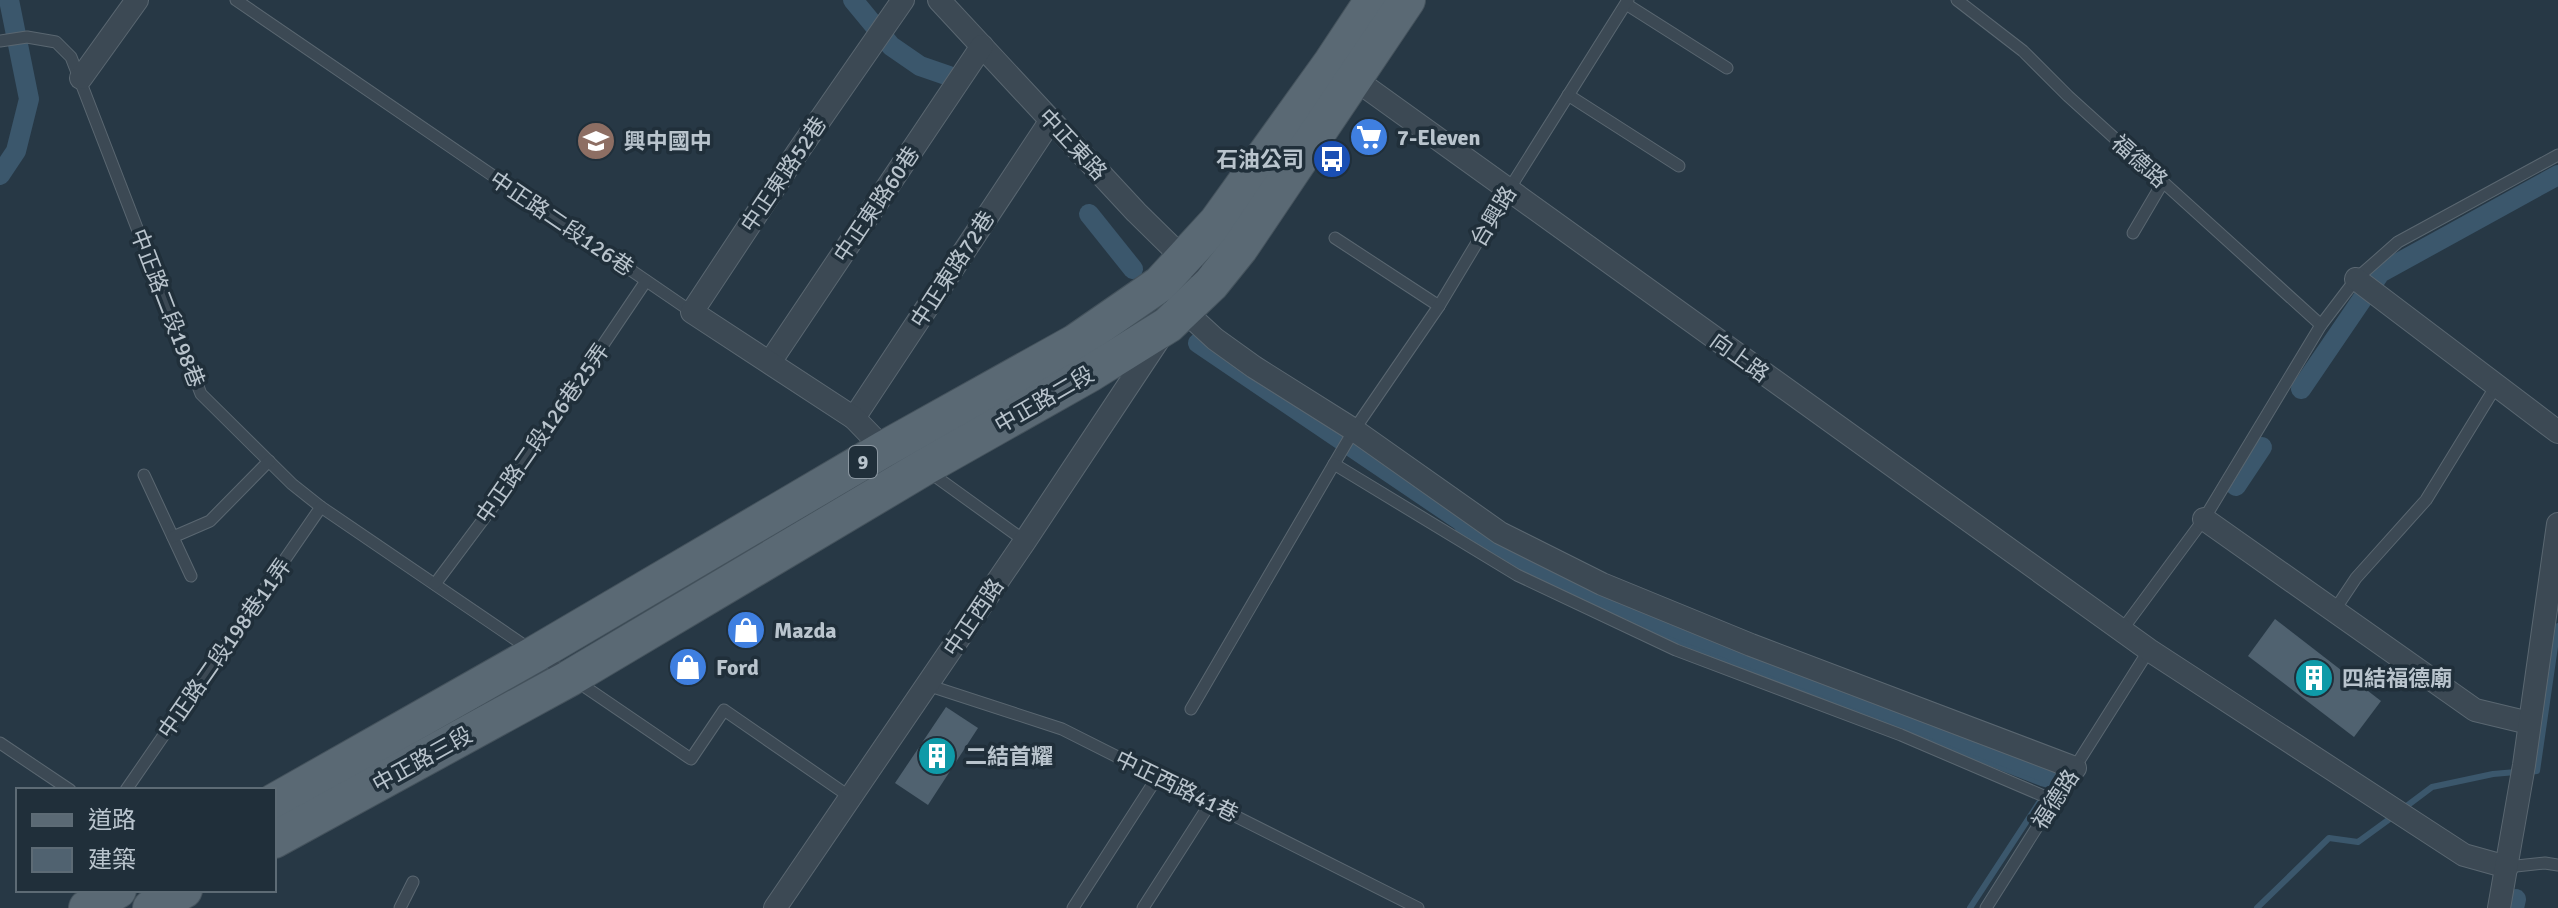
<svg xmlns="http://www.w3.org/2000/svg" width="2558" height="908" viewBox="0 0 2558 908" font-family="Signika,'Noto Sans TC',sans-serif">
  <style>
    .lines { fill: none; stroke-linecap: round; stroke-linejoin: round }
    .stream { stroke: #3b576c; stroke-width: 6 }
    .canal { stroke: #3b576c; stroke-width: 20 }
    .building { fill: #506270 }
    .lane-casing { stroke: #5a6771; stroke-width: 13 }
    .street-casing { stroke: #5a6771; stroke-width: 24 }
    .primary-casing { stroke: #45535d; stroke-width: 38 }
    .lane { stroke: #3c4954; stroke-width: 11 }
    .street { stroke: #3c4954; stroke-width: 22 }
    .primary { stroke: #5a6974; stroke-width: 36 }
    .labels { text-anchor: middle; stroke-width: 7; stroke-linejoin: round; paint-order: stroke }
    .shield { fill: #202f3a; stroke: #8b97a1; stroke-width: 2 }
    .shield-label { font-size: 20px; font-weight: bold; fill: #b9c4cd }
    .poi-label { font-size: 22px; font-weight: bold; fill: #b9c4cd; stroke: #202f3a; text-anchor: start }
    .street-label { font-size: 22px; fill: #b9c4cd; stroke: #202f3a }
  </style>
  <rect width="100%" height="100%" fill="#273845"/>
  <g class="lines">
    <g class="stream">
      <polyline points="1355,450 1352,455 1457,526 1460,534 1484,549"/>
      <polyline points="1629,622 2041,783 2049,785 2052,775"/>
      <polyline points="2528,772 2537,771 2558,626"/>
      <polyline points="2404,808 2432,787 2493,774 2516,772"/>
      <polyline points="1970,908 2044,795"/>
      <polyline points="2257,908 2329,838 2358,842 2395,815"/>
    </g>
    <g class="canal">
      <polyline points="853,0 891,46 920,66 949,76"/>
      <polyline points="0,175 16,151 29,99 9,0"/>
      <polyline points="1089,214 1133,269"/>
      <polyline points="1198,343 1492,542 1565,585 2052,775 2055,770"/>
      <polyline points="2301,389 2380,273 2558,175"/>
      <polyline points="2236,486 2262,447"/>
      <polyline points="2514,908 2516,899"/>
    </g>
  </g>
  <g class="building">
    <polygon points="2275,619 2381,701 2354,737 2248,656"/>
    <polygon points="946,707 978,728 928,805 895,783"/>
  </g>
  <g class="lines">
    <defs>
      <g id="lane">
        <polyline points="236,0 692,312"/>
        <polyline points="1957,0 2023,51 2068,96 2321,325"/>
        <polyline points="1626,4 1727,68"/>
        <polyline points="0,41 27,37 56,42 71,57 201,394 292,484 321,507 691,759 724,710 850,797"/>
        <polyline points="1568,95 1679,166"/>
        <polyline points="2133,233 2163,182"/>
        <polyline points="1335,238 1439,306"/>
        <polyline points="1334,464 1354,430 1439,306 1508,191 1628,0"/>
        <polyline points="928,471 1025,541"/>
        <polyline points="144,475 191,576"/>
        <polyline points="173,537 210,521 269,461"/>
        <polyline points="435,584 503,493 646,281"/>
        <polyline points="2334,611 2356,578 2426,500 2496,386"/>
        <polyline points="2122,630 2204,519 2321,325 2356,279 2398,242 2558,155"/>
        <polyline points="927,685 1062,729 1418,908"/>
        <polyline points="1191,709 1334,464 1517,575 1676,650 1901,735 2053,800"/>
        <polyline points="0,743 70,790"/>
        <polyline points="126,790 321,507"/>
        <polyline points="2507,867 2545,863 2558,865"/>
        <polyline points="400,908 413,882"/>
        <polyline points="1073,908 1158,776"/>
        <polyline points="1143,908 1211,802"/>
        <polyline points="1986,908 2149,650"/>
      </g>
      <g id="street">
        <polyline points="939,0 1136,212 1191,266"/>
        <polyline points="1345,72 2149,650 2464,855 2507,867"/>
        <polyline points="81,78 137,0"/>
        <polyline points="2356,279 2558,432"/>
        <polyline points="1176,303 1215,339 1254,367 1354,430 1500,533 1602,584 1751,645 2075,768"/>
        <polyline points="770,362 982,46"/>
        <polyline points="854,418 1051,120"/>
        <polyline points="884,449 854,418 692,312 797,153 903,0"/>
        <polyline points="2204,519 2475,710 2529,723"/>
        <polyline points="775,908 1025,541 1161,336"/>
        <polyline points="2499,908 2524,765 2558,524"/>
      </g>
      <g id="primary">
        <polyline points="274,802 535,654 884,449 1076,342 1160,284 1217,222 1332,62 1373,0"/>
        <polyline points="274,840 570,678 923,468 1091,373 1168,325 1211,284 1240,248 1407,0"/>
        <polyline points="87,908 118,890"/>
        <polyline points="151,908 184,890"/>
      </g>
    </defs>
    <use href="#lane" class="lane-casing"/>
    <use href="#street" class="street-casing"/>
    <use href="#primary" class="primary-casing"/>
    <use href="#lane" class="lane"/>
    <use href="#street" class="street"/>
    <use href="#primary" class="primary"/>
  </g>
  <defs>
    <symbol id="supermarket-disc" viewBox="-11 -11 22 22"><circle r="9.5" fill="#3f7fe0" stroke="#202f3a"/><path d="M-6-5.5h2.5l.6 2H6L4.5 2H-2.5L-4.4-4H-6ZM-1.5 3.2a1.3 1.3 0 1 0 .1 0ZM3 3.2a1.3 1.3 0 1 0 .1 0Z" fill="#fff"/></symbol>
    <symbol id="school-disc" viewBox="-11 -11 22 22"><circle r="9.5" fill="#8d6e63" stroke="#202f3a"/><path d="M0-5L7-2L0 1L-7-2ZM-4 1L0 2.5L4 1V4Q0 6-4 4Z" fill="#fff"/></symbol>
    <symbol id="bus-disc" viewBox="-11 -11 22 22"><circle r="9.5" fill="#1a4fb4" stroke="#202f3a"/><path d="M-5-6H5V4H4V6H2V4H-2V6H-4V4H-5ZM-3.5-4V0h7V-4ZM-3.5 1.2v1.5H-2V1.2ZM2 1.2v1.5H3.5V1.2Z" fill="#fff"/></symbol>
    <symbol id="shop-disc" viewBox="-11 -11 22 22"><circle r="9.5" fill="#3f7fe0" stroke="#202f3a"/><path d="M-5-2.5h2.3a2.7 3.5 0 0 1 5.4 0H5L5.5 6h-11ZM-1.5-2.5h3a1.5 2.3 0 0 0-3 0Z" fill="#fff"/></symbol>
    <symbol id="building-disc" viewBox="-11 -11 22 22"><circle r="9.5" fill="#0f9aa8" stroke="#202f3a"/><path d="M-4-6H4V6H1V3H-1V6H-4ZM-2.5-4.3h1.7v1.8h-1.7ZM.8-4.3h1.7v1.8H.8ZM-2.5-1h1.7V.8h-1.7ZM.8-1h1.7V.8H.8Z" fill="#fff"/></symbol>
  </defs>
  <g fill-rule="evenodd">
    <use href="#supermarket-disc" x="1347" y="115" width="44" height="44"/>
    <use href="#school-disc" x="574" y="119" width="44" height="44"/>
    <use href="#bus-disc" x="1310" y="137" width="44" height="44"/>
    <use href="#shop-disc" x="724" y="608" width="44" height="44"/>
    <use href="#shop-disc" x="666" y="645" width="44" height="44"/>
    <use href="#building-disc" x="2292" y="656" width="44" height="44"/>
    <use href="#building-disc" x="915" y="734" width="44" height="44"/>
  </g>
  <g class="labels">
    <rect class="shield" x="849" y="446" width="28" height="32" rx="6"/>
    <g class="shield-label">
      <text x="863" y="469">9</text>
    </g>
    <g class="poi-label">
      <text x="1397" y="145">7-Eleven</text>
      <text x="624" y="149">興中國中</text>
      <text x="1304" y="167" text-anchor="end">石油公司</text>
      <text x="774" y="638">Mazda</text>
      <text x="716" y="675">Ford</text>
      <text x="2342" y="686">四結福德廟</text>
      <text x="965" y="764">二結首耀</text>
    </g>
    <g class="street-label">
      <text transform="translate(1073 144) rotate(47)" y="8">中正東路</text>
      <text transform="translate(2140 161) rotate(42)" y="8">福德路</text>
      <text transform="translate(783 174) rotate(-56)" y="8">中正東路52巷</text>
      <text transform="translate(876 204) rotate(-56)" y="8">中正東路60巷</text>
      <text transform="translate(1493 216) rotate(-59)" y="8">台興路</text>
      <text transform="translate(562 223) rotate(34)" y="8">中正路二段126巷</text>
      <text transform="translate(952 269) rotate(-57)" y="8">中正東路72巷</text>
      <text transform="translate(168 308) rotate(69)" y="8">中正路二段198巷</text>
      <text transform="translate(1740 357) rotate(36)" y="8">向上路</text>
      <text transform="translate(1044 399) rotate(-30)" y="8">中正路二段</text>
      <text transform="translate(542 433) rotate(-55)" y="8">中正路二段126巷25弄</text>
      <text transform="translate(973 617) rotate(-56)" y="8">中正西路</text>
      <text transform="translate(224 648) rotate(-55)" y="8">中正路二段198巷11弄</text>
      <text transform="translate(422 759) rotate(-29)" y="8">中正路三段</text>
      <text transform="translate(1177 786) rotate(26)" y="8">中正西路41巷</text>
      <text transform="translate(2055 799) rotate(-57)" y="8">福德路</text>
    </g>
  </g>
  <rect x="16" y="788" width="260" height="104" fill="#202f3a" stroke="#5d6b75" stroke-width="2"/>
  <rect x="32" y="814" width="40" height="12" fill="#5a6974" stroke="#5d6b75" stroke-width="2"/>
  <text x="88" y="828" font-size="24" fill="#b9c4cd">道路</text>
  <rect x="32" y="848" width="40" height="24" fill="#506270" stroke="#5d6b75" stroke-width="2"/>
  <text x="88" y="868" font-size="24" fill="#b9c4cd">建築</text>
</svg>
